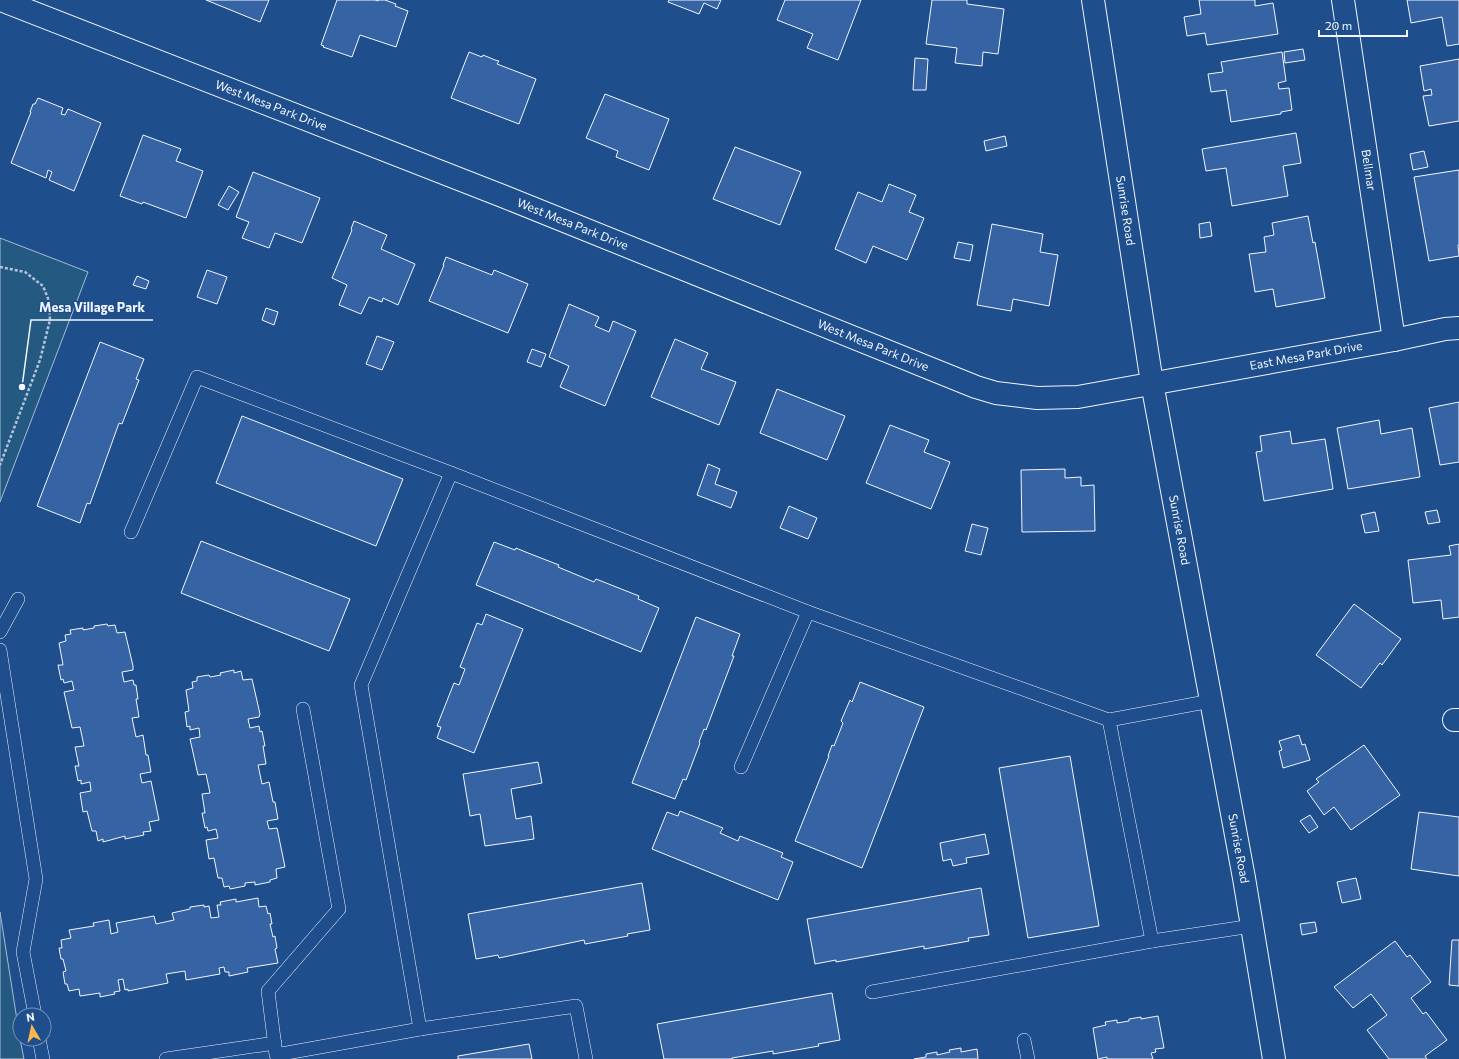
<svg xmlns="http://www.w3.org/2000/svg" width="1459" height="1059" viewBox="0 0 1459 1059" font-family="Commissioner,sans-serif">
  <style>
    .green { fill: #245a82; stroke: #a8bbd7 }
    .building { fill: #3563a3; stroke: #f2f6ff }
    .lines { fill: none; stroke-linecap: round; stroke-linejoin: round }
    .lane-casing { stroke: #f2f6ff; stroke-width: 14 }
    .street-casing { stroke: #f2f6ff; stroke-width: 24 }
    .secondary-casing { stroke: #f2f6ff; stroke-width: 24 }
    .path { stroke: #b3c4dc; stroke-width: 2.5; stroke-dasharray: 3 2; stroke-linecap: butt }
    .lane { stroke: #1f4e8c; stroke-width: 13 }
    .street { stroke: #1f4e8c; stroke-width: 22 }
    .secondary { stroke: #1f4e8c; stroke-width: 22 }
    .labels { text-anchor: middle; stroke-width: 3; stroke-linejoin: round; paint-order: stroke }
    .street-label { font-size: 12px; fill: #f2f6ff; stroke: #1f4e8c }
    .leader { fill: none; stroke: #f2f6ff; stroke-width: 1.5 }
    .callout-dot { fill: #f2f6ff; stroke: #1f4e8c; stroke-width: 1.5 }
    .callout-label { font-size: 13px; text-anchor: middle; font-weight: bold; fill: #f2f6ff; stroke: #1f4e8c; stroke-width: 3; stroke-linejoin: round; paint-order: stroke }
  </style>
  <rect width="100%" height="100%" fill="#1f4e8c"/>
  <g class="green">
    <polygon points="0,238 88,272 0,502"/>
    <polygon points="0,912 20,1039 24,1059 0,1059"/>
  </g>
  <g class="building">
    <polygon points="206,0 269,0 260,22"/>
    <polygon points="337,0 375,0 378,1 379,0 385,0 396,4 395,6 408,11 396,47 360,35 352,57 323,47 324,46 321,45"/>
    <polygon points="669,0 721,0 717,9 704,3 699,14 668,2"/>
    <polygon points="785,0 861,0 838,60 807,48 813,34 777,20"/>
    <polygon points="932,0 967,0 967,4 1004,9 998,54 983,52 982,66 955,63 957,48 926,44"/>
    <polygon points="1199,0 1255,0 1255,6 1273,3 1278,34 1207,45 1205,33 1187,36 1184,17 1201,14"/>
    <polygon points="1407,0 1459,0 1459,44 1447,46 1442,17 1411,23"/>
    <polygon points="1303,49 1305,60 1285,63 1284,52"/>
    <polygon points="469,52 482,57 483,55 495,60 499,61 497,64 536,79 519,124 451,98"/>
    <polygon points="1282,52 1286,81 1278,83 1279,89 1289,88 1292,110 1281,112 1281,114 1231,122 1226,90 1211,92 1208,74 1223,72 1221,62"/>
    <polygon points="915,58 928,59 926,90 913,90"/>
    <polygon points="1459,59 1459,121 1429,126 1423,96 1432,95 1431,89 1424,91 1420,66"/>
    <polygon points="605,94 669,119 649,170 616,157 618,151 586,138"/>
    <polygon points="38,98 63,108 61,114 65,115 68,109 101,123 74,191 49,180 52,172 48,170 46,178 11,163 31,112 30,112 33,104 35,104"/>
    <polygon points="1296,133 1301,163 1283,166 1288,196 1232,206 1226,168 1206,171 1202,149"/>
    <polygon points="143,135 181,149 176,161 203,171 186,218 143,202 142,204 120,196"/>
    <polygon points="1005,136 1007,146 986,151 984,141"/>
    <polygon points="735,147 801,172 780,225 713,199"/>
    <polygon points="1424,151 1428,167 1413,170 1410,154"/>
    <polygon points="1459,170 1459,245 1458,245 1459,256 1429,261 1414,177"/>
    <polygon points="253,172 320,198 302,243 275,233 269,248 242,238 249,222 236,217"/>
    <polygon points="889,184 916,195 909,212 924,218 907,260 873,246 866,263 835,249 858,192 882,202"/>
    <polygon points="229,186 239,192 228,210 218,205"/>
    <polygon points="1308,216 1313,243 1315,242 1325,298 1276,307 1273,289 1255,292 1249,254 1266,252 1264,237 1274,235 1272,223"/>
    <polygon points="354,221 387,235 381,249 415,264 398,305 383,298 382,302 369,297 361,314 339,305 347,285 332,278 352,230 351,229"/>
    <polygon points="1210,222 1212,236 1200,238 1199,224"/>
    <polygon points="992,224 1043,234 1040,252 1058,255 1049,306 1013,299 1011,311 977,305"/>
    <polygon points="958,242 973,245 970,261 954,258"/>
    <polygon points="446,257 492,275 494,270 528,284 508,333 429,301 444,265 443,265"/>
    <polygon points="207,270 227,277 217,304 197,297"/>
    <polygon points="137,276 149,281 146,289 133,285"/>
    <polygon points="569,304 599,317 595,326 609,332 613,321 636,331 605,406 560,387 569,366 549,357"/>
    <polygon points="266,308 278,312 274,325 262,320"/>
    <polygon points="377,336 394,342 382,370 366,364"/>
    <polygon points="675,339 708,353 701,369 736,382 719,425 651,397"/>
    <polygon points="100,342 144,359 136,379 139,380 122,424 119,423 90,504 87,503 80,523 37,506"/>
    <polygon points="532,349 546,354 541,367 527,362"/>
    <polygon points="777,389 845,416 827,460 760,433"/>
    <polygon points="1459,402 1459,462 1440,465 1429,408"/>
    <polygon points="242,416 403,479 376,546 216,483"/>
    <polygon points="1379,420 1381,434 1412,428 1420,477 1348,489 1337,428"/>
    <polygon points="890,425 929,440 924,452 950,462 931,509 866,483"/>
    <polygon points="1290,431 1292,444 1325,439 1333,489 1264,501 1256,452 1262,451 1260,436"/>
    <polygon points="708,464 720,469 715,484 737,492 731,508 697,495"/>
    <polygon points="1065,469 1065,478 1081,477 1081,486 1094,485 1095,531 1022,532 1021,470"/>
    <polygon points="789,506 817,518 808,539 780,528"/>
    <polygon points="1437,510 1440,522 1428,524 1425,512"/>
    <polygon points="1375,512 1379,531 1365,533 1361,515"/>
    <polygon points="972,524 988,528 981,555 965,551"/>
    <polygon points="201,541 350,599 329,651 181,593"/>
    <polygon points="494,542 515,550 516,548 528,553 559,565 558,567 594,582 596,579 639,596 638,599 659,608 641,652 476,585"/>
    <polygon points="1459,544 1459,617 1443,619 1441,600 1413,603 1408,560 1451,555 1449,546"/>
    <polygon points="1354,604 1401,639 1382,665 1380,663 1361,688 1316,655"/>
    <polygon points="486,614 523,629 474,753 437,738 441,727 437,726 454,683 459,685 465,669 460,667 477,623 482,625"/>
    <polygon points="696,617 740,634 732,656 734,656 706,730 704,729 699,742 700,743 686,780 683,779 675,799 632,783"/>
    <polygon points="107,624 108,626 115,625 117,633 125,632 133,666 133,670 122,672 124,682 133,680 134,685 136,685 138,699 136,699 139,717 132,718 136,737 143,735 146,755 148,755 151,772 140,774 142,783 151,781 159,820 149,822 151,831 143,832 144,835 125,839 125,836 103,842 103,839 98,841 96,831 92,831 87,811 83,812 80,793 91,791 90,782 81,784 81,780 78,781 75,766 79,766 75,747 84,746 80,727 72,728 64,692 74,690 72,681 64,683 63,679 61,680 58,665 63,665 59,643 66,641 65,635 71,634 70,630 83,628 83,630 94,628 94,626"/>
    <polygon points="234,670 234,673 241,671 243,680 252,679 260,714 259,717 248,719 250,728 259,726 260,732 262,731 265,746 263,746 266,764 258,765 262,784 269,782 273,802 275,802 278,819 267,821 269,829 277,828 285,867 276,869 277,878 270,880 270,882 255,885 255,882 245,883 245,886 230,889 229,886 224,887 222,878 218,878 214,858 209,859 206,840 218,838 216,829 208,831 207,827 205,828 202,813 205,813 202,794 210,793 206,774 198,775 190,739 200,737 199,728 190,730 190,726 187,727 185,712 189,711 186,690 193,688 192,682 197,681 197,677 209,675 210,677 221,675 220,673"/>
    <polygon points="860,682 924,707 862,868 795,841 829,756 828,756 832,745 834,746 843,723 841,721 850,700 852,702"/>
    <polygon points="1299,735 1302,745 1305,744 1310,760 1283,768 1279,751 1282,750 1279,741"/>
    <polygon points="1364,745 1400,795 1351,830 1334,807 1324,815 1307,791 1319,782 1316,779"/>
    <polygon points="1070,756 1099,926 1028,938 999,768"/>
    <polygon points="538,762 542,783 511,789 516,819 531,816 534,839 485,846 480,814 470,816 463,774"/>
    <polygon points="680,811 723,828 720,833 738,841 740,836 783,853 781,857 793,862 778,900 652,849 667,812 678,816"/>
    <polygon points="1419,812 1459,817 1459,876 1411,869"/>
    <polygon points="1310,815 1318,827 1309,833 1300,821"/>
    <polygon points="985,834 989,854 966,858 967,863 953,866 951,859 943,861 940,843"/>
    <polygon points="1356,878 1361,899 1342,903 1337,882"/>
    <polygon points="642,883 650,930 627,934 628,936 585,944 584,940 499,958 498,955 476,959 468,914"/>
    <polygon points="981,888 989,935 968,938 969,941 924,949 924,946 836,962 836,960 815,964 807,919"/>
    <polygon points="258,898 259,907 266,906 268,914 270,913 272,924 270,924 273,937 275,936 277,948 275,949 278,963 247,968 248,972 229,976 229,972 225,972 224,967 219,968 220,974 186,980 185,971 166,974 168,983 128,991 128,989 125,990 123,979 118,980 120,991 114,992 115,994 100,997 100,993 80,996 79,989 69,991 67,984 65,984 63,972 66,971 63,959 61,959 59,948 62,948 61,940 71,938 69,930 94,926 93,923 109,920 111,934 118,932 116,923 154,916 156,924 174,920 172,913 190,909 190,907 204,905 204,907 209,906 211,918 219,917 217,905 221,905 220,902 236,899 236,902"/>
    <polygon points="1315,922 1317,932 1302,935 1300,924"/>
    <polygon points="1452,940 1459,940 1459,986 1449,985"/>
    <polygon points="1395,941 1407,957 1410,955 1431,982 1411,998 1423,1014 1426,1012 1447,1040 1425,1056 1427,1059 1389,1059 1367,1030 1387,1015 1371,994 1353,1008 1334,987"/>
    <polygon points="832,993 840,1040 818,1044 819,1046 773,1054 773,1051 732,1058 732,1059 664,1059 657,1024"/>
    <polygon points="1158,1016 1164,1048 1155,1049 1156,1052 1151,1053 1153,1059 1107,1059 1107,1057 1098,1059 1093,1028 1106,1025 1105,1022 1117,1020 1117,1023 1129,1021 1129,1019 1141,1017 1141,1019"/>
    <polygon points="529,1044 532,1059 458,1059 458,1056"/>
    <polygon points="961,1048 961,1052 977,1049 978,1059 914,1059 926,1057 926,1054 937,1052 937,1055 950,1052 949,1050"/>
  </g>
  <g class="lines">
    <defs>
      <g id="lane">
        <polyline points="131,532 197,377 451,473"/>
        <polyline points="0,632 18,599"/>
        <polyline points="0,650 36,879 23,952 35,1015"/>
        <polyline points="303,709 339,909 268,991 276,1055 420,1029"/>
        <polyline points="741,767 808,612 1109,720"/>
        <polyline points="1152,941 1109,720 1211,701"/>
        <polyline points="872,992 1152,941 1252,926"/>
        <polyline points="39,1039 43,1059"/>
        <polyline points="1024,1040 1028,1059"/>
        <polyline points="166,1059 275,1043"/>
        <polyline points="586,1059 576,1006 420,1029 361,685 451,473 808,612"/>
      </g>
      <g id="street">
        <path id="s1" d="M1,0L505,197L976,387L996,393L1037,398L1078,397L1394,340L1445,329L1459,328"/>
        <path id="s2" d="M1343,0L1394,340"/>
        <polyline points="1454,720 1459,720"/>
      </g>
      <g id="secondary">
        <path id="s3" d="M1093,0L1152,383L1244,878L1274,1059"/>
      </g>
    </defs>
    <use href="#lane" class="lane-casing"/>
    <use href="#street" class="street-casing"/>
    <use href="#secondary" class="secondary-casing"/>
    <polyline class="path" points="0,267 25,272 43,286 49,301 50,320 40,360 0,465"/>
    <use href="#lane" class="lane"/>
    <use href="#street" class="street"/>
    <use href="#secondary" class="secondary"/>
  </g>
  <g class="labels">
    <g class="street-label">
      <text dy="4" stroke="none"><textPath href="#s1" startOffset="290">West Mesa Park Drive</textPath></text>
      <text dy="4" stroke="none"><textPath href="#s2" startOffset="172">Bellmar</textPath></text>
      <text dy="4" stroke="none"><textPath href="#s3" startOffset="213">Sunrise Road</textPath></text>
      <text dy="4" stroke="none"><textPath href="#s1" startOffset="614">West Mesa Park Drive</textPath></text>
      <text dy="4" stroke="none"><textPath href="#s1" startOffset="938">West Mesa Park Drive</textPath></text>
      <text dy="4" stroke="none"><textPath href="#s1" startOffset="1384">East Mesa Park Drive</textPath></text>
      <text dy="4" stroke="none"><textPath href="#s3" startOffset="537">Sunrise Road</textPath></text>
      <text dy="4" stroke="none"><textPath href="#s3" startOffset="861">Sunrise Road</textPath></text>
    </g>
  </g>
  <path class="leader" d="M22 387L31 320H153"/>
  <circle class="callout-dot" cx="22" cy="387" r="4"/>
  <g class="callout-label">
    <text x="92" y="312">Mesa Village Park</text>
  </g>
  <g transform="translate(32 1027) rotate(351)"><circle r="19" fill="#1f4e8c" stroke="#7391ba"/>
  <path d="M0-3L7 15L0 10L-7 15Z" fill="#ffb74d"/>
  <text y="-6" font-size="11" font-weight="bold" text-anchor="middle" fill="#f2f6ff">N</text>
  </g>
  <path d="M1319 30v6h88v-6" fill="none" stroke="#f2f6ff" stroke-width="2"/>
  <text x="1325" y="30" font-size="12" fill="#f2f6ff" stroke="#1f4e8c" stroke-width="3" paint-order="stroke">20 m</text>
</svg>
